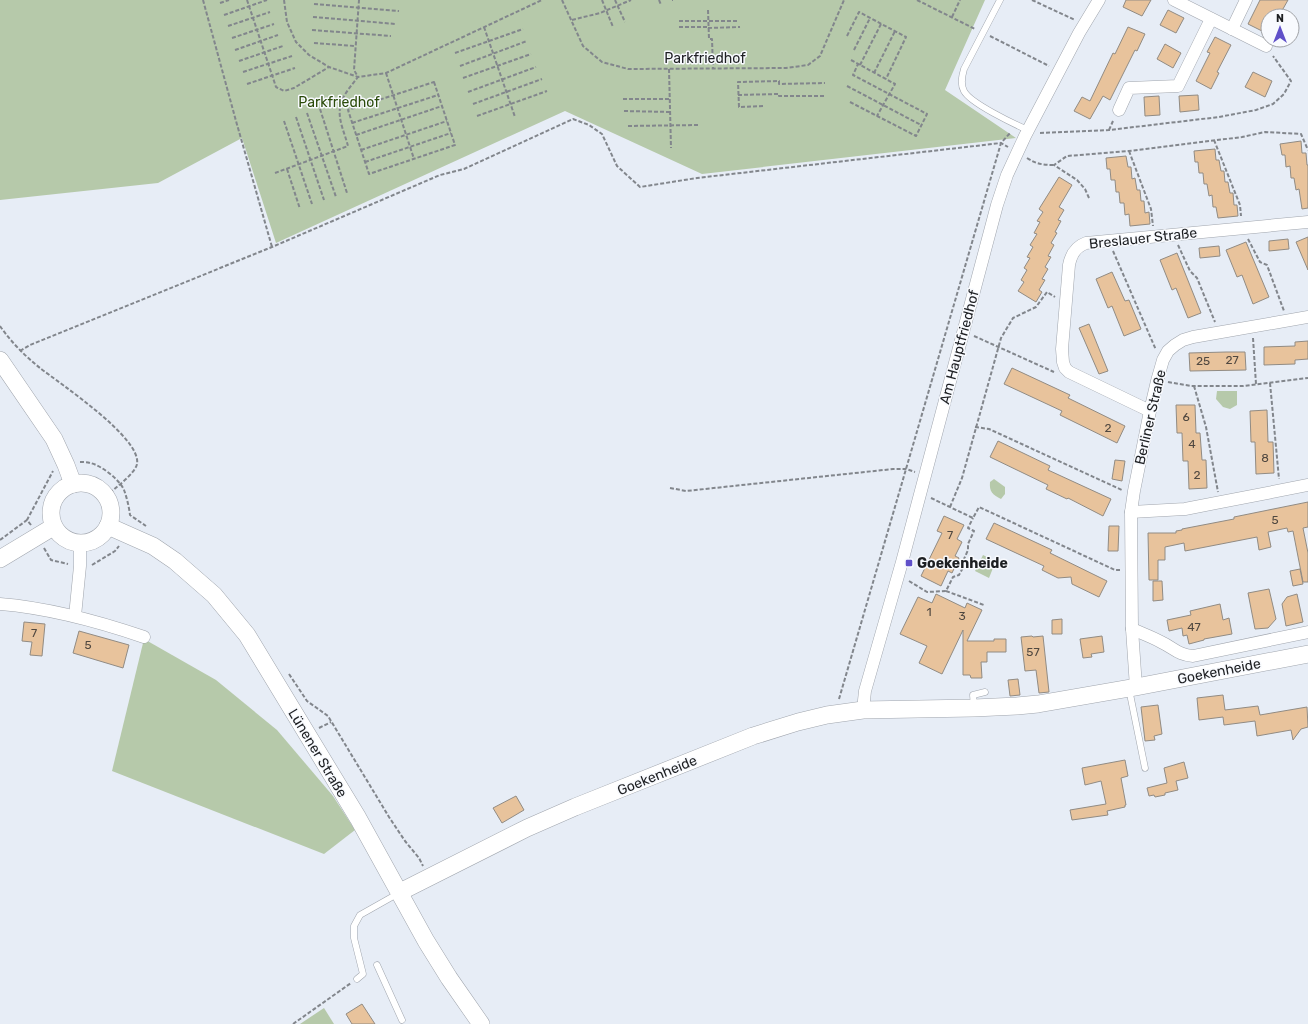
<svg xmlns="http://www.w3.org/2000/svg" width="1308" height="1024" viewBox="0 0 1308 1024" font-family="Rubik,sans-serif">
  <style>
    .green { fill: #b6c9aa }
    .building { fill: #e8c39c; stroke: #918b83 }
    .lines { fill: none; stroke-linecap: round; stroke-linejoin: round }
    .service-casing { stroke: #a0a5ad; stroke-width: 7 }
    .minor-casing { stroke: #a0a5ad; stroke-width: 13 }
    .secondary-casing { stroke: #a0a5ad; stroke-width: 18 }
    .path { stroke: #82868c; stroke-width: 2; stroke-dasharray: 4 2; stroke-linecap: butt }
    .service { stroke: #fff; stroke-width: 6 }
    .minor { stroke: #fff; stroke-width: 12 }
    .secondary { stroke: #fff; stroke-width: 17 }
    .poi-dot { fill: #6050c9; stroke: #f8fafe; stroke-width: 1.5 }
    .labels { text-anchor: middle; stroke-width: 3; stroke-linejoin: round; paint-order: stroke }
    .number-label { font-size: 12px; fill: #504840 }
    .street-label { font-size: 14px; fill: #1d1f22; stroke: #f8fafe }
    .park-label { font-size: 14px; fill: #2a4a09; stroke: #f8fafe }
    .poi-label { font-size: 14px; font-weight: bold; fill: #1d1f22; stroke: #f8fafe; text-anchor: start }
  </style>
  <rect width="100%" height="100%" fill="#e7edf6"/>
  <g class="green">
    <polygon points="0,0 985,0 945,90 1016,138 702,174 565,111 276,243 242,138 158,183 0,200"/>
    <polygon points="1217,391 1237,391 1237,405 1230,409 1223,407 1216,399"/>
    <path d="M994,479L1005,487V494L1001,499C993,495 989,492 990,482Z"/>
    <polygon points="983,555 991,559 993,568 989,578 975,571"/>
    <polygon points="144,639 216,680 277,730 333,796 355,830 324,854 112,771"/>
    <polygon points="324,1008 334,1024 300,1024"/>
  </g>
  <g class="building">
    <polygon points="1126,0 1151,0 1142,16 1123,7"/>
    <polygon points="1260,0 1288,0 1279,16 1268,16 1268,34 1248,24"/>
    <polygon points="1168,10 1184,18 1176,33 1160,25"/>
    <polygon points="1128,27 1145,34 1137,51 1135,50 1110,100 1103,96 1090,119 1074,111 1082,97 1090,101 1113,53 1115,54"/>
    <polygon points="1215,37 1231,45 1217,72 1219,73 1211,89 1196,81 1210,53 1207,52"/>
    <polygon points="1165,44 1181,53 1173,68 1157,59"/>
    <polygon points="1253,72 1272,81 1265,97 1245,87"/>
    <polygon points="1198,95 1199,110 1180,112 1179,96"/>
    <polygon points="1159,96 1160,115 1145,116 1144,97"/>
    <polygon points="1301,141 1302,153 1306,153 1307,165 1308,165 1308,208 1302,209 1299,189 1296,190 1294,178 1291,178 1290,166 1286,167 1285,155 1282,155 1280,144"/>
    <polygon points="1215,149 1216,160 1219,160 1221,171 1224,171 1225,182 1228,182 1230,193 1233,193 1234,205 1237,205 1238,216 1218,218 1216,207 1213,207 1212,195 1209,196 1207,184 1204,184 1203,173 1199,173 1198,162 1195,162 1194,151"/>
    <polygon points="1126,156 1128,167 1131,167 1132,179 1135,178 1137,190 1140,190 1141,201 1144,201 1145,213 1149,212 1150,224 1130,226 1129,214 1125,215 1124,203 1120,203 1119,192 1116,192 1115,180 1111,180 1110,169 1107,169 1106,158"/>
    <polygon points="1059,177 1072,185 1059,207 1064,210 1058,220 1061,221 1055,232 1057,233 1051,243 1054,245 1048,256 1051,257 1045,267 1048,269 1042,279 1045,280 1039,290 1042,292 1036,302 1018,291 1024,282 1021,280 1027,270 1024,268 1030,258 1027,257 1033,247 1030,245 1037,234 1034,233 1040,222 1037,221 1043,212 1039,209"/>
    <polygon points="1308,237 1308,270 1296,242"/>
    <polygon points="1288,239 1289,249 1269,251 1269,241"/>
    <polygon points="1246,242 1269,297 1253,304 1242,275 1237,277 1226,250"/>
    <polygon points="1219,246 1220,256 1200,258 1199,248"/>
    <polygon points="1177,253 1201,313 1188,318 1176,288 1172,290 1160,260"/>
    <polygon points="1112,272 1125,301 1129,300 1141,329 1124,336 1112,306 1108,308 1096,279"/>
    <polygon points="1089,324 1108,371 1099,374 1079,328"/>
    <polygon points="1308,341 1308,359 1295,360 1295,364 1264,365 1264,347 1295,346 1295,342"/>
    <polygon points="1226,352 1245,352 1246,370 1190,371 1189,353"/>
    <polygon points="1012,368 1070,395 1068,398 1125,426 1117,443 1060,415 1062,411 1004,384"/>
    <polygon points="1176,405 1195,405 1196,433 1200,433 1202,460 1206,460 1207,488 1189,489 1188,461 1183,461 1182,433 1177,433"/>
    <polygon points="1267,410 1268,442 1273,442 1274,473 1256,474 1255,442 1251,442 1250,411"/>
    <polygon points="998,441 1050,466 1048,470 1111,499 1103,516 1068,498 1067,499 1046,489 1048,485 990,457"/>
    <polygon points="1115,460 1125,461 1122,481 1112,479"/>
    <polygon points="1308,502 1308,527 1303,528 1308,553 1308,582 1303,582 1293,531 1288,532 1287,528 1268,532 1271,547 1259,550 1257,537 1185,551 1184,543 1165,547 1165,560 1158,560 1158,580 1149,580 1148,533 1176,533 1176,531 1182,530 1182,529 1234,519 1234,517"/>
    <polygon points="944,516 964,525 957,539 962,542 955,556 959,558 952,573 948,571 941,586 921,576 942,533 937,531"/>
    <polygon points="994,523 1052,550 1050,553 1107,581 1099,597 1072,584 1071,577 1058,578 1042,570 1044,566 986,539"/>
    <polygon points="1109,526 1119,526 1118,551 1108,551"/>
    <polygon points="1300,569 1303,584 1293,586 1290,571"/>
    <polygon points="1153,581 1162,581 1163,600 1153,601"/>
    <polygon points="1269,589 1276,619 1268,628 1255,629 1248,593"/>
    <polygon points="936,594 965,608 967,603 982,610 967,641 994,641 994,639 1006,639 1006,652 987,652 987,662 981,662 982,678 971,678 970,675 963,675 963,630 942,674 919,663 927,646 900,634 918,597 932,603"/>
    <polygon points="1297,594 1303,622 1286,626 1282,604 1287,597"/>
    <polygon points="1220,604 1223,620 1229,618 1232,634 1204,639 1204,640 1189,644 1187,635 1183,636 1182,628 1169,631 1167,620 1191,615 1190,611"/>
    <polygon points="1062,619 1062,634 1052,634 1052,620"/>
    <polygon points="24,622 45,624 42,656 30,655 32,642 22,641"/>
    <polygon points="79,631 129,645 123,668 73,653"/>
    <polygon points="1032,636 1033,637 1043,636 1049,692 1039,693 1036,670 1025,671 1021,637"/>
    <polygon points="1102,636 1104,652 1091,654 1092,657 1083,658 1080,639"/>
    <polygon points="1018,679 1020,695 1010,696 1008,680"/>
    <polygon points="1223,695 1225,710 1258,706 1260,715 1307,707 1308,727 1301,729 1293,740 1291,730 1257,736 1255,721 1224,725 1223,717 1199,720 1197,698"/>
    <polygon points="1158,705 1162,734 1154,736 1155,740 1145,741 1141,707"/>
    <polygon points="1125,760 1128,776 1121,778 1126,805 1125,805 1125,807 1107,811 1108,815 1072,820 1070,810 1106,804 1101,781 1085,785 1082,768"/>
    <polygon points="1184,762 1188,778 1176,781 1178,790 1165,793 1165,795 1155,797 1154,795 1149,796 1147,788 1167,783 1164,768"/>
    <polygon points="516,796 524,810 502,823 493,808"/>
    <polygon points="362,1004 375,1024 352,1024 346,1014"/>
  </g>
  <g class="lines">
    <defs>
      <g id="service">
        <path d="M1000,0L964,69C962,76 960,84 964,91C970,103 1014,124 1028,130"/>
        <polyline points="1129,689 1145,768"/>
        <polyline points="974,707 973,695 985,692"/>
        <polyline points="377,965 402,1020"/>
        <polyline points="357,979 363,974 354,938 354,926 360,915 399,893"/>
      </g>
      <g id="minor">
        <polyline points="1174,0 1266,46"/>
        <polyline points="1232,29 1246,0"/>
        <polyline points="1119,110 1129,88 1178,86 1211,19"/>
        <path d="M1150,411L1069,372L1065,368L1063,362L1062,349L1069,265C1071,255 1075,247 1086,243L1308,222"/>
        <polyline points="1131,512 1185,509 1308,485"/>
        <path d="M0,604C50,608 97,621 144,637"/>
        <polyline points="75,616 80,566 80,544"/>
        <path d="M1132,629C1141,633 1152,637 1161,642C1174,648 1178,655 1193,656L1308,632"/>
        <polyline points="1136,687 1132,629 1131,512 1134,491 1150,411 1157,381 1163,360 1168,351 1175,345 1183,340 1193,337 1308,317"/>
        <polyline points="863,710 865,691 902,562 997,205 1007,175 1025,136 1079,33 1099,0"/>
      </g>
      <g id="secondary">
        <polyline points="0,360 54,439 66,465 73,484"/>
        <circle cx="81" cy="513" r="30"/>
        <polyline points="108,526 153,546 175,561 214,595 247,635 358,818 426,941 449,978 481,1024"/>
        <polyline points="0,559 53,527"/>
        <polyline points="400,892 527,828 575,807 753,736 798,722 827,715 863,710 974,708 1017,706 1038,704 1136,687 1308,654"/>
      </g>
    </defs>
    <use href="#service" class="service-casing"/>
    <use href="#minor" class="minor-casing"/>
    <use href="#secondary" class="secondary-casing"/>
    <g class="path">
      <polyline points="203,0 236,121 272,247"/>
      <polyline points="247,0 276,87 284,91 294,88 329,67"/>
      <polyline points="284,0 287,22 296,42 309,55 329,67 358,77 386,73 542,0"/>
      <polyline points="562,0 583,46 602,62 628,69 786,68 808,65 820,56 844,0"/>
      <polyline points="602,0 613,27"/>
      <polyline points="615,0 625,22"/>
      <polyline points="659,0 661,5"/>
      <polyline points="672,0 673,0"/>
      <polyline points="917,0 975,29"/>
      <polyline points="1032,0 1075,20"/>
      <polyline points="220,3 229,0"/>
      <polyline points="314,4 399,11"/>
      <polyline points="708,10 709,39 712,39 713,68"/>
      <polyline points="224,15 267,0"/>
      <polyline points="313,17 396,24"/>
      <polyline points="952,17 960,0"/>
      <polyline points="572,20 600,13 631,0"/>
      <polyline points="679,21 737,21"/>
      <polyline points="228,26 270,12"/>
      <polyline points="484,27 515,117"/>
      <polyline points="679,27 708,27"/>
      <polyline points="708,28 740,27"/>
      <polyline points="312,30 391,36"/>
      <polyline points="847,36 859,12 906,37 886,79"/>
      <polyline points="990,36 1049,66"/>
      <polyline points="232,38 274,24"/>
      <polyline points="314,43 355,46"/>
      <polyline points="235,50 278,35"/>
      <polyline points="854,50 870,18"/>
      <polyline points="455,53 523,29"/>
      <polyline points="851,60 895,84 877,116"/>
      <polyline points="239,61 283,46"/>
      <polyline points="860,65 881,24"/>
      <polyline points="460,66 527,41"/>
      <polyline points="669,69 671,148"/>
      <polyline points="243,72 292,56"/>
      <polyline points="386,73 414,159"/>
      <polyline points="874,73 895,31"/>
      <polyline points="463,78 531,54"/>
      <polygon points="434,82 455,145 369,174 348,110"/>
      <polyline points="247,84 295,68"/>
      <polyline points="847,86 921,125"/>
      <polyline points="468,92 536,67"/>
      <polyline points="738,95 779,94 779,96 825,96"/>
      <polyline points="623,99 670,99"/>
      <polyline points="850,102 916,136 927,114 853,75 858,64"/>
      <polyline points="473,104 542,79"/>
      <polyline points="763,106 739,107 738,82 779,81 779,84 825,83"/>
      <polyline points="320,109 347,193"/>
      <polyline points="624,111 670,112"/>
      <polyline points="307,113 336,197"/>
      <polyline points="477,116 547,91"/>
      <polyline points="296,117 324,200"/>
      <polyline points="284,121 312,204"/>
      <polyline points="352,123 438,95"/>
      <polyline points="628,126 699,125"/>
      <polyline points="1109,130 1113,121"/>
      <polyline points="1040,133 1109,130 1219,117 1256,110 1273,104 1284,94 1291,81 1273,56"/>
      <polyline points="356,135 442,106"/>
      <polyline points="1214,140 1240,205 1241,216"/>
      <polyline points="361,150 447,121"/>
      <polyline points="1129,151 1151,209 1153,226"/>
      <path d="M1027,158C1036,164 1043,165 1054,165"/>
      <polyline points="365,162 451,133"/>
      <polyline points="287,169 300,209"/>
      <path d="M275,173L348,146C345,134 338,120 340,108C341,97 351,86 358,77L354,70L359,0"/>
      <polyline points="1089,198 1085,189 1077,180 1054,165 1067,156 1129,151 1242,137 1265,132 1301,134 1308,150"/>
      <polyline points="1248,239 1260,262 1267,265 1284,311"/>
      <polyline points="1178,245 1190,271 1197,278 1215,322"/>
      <polyline points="1113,251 1156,350"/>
      <path d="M0,326C11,342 25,356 40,368C59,383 142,438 137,464C135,474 114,489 106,496"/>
      <polyline points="974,336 1054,372"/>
      <polyline points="1253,338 1256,384"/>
      <polyline points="20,351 30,345 272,247 440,175 464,169 573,119 589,125 602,134 617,166 640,187 697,178 1001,143 1008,147"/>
      <polyline points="1168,382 1191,386 1243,386 1308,378"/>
      <polyline points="1270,383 1279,479"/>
      <polyline points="1194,386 1206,427 1218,492"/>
      <polyline points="975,427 989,429 1122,490"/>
      <path d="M80,462C83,462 87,462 90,463C101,465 120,480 124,490C127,498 129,507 130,515L146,526"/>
      <polyline points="670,488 686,491 893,469 906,469 915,472"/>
      <polyline points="931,498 973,518 979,507 1115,570 1120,570"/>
      <polyline points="950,507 962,478 1001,338 1013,318 1036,307 1047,292 1055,297"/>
      <polyline points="31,525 27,520 53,471"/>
      <polyline points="0,540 27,520"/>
      <polyline points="44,548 51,560 68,564"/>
      <polyline points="92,565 115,551 119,546"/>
      <polyline points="909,581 927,592 946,591 953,577 959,575 964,566 964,559 968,550 968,544 974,531 968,528 973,518"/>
      <polyline points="946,591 984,605"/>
      <polyline points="289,674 307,701 328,716 389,817 405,841 419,858 423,866"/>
      <polyline points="839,699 1001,143 1011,132"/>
      <polyline points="319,728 331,722"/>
      <polyline points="293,1024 351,983"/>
    </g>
    <use href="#service" class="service"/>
    <use href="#minor" class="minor"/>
    <use href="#secondary" class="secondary"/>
  </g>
  <rect class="poi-dot" x="905" y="559" width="8" height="8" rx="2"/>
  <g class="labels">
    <g class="number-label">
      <text x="1232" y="364">27</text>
      <text x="1203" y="365">25</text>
      <text x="1186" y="421">6</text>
      <text x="1108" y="432">2</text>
      <text x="1192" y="448">4</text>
      <text x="1265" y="462">8</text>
      <text x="1197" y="479">2</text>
      <text x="1275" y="524">5</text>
      <text x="950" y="539">7</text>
      <text x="929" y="616">1</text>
      <text x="962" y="620">3</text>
      <text x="1194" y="631">47</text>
      <text x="34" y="637">7</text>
      <text x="88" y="649">5</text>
      <text x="1033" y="656">57</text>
    </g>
    <g class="street-label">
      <text x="705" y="63">Parkfriedhof</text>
      <text transform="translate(1143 238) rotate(-6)" y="5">Breslauer Straße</text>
      <text transform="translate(959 347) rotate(-75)" y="5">Am Hauptfriedhof</text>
      <text transform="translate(1150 417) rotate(-77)" y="5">Berliner Straße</text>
      <text transform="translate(1219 671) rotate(-11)" y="5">Goekenheide</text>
      <text transform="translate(318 753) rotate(59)" y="5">Lünener Straße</text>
      <text transform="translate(657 775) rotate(-22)" y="5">Goekenheide</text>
    </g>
    <g class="park-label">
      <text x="339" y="107">Parkfriedhof</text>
    </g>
    <g class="poi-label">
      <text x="917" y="568">Goekenheide</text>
    </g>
  </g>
  <g transform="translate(1280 28)"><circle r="19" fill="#f8fafe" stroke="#a0a2a6"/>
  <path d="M0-3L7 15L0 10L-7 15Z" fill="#6050c9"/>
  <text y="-6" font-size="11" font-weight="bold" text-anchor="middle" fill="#1d1f22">N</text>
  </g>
</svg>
